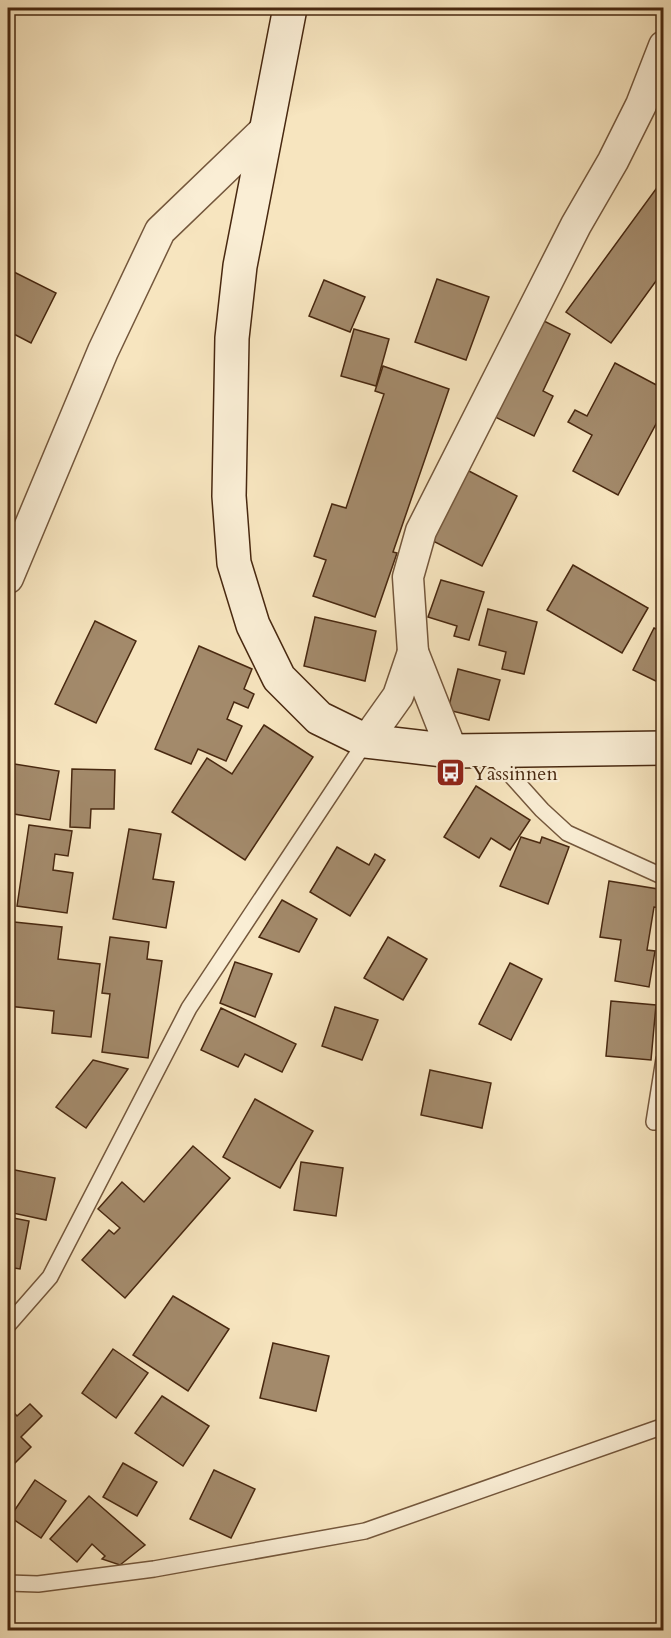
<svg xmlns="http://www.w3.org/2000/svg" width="671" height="1638" viewBox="0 0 671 1638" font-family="Cardo,serif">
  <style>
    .building { fill: #a38a6b; stroke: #482810; stroke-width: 1.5 }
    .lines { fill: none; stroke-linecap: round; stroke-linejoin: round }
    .lane-casing { stroke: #74573c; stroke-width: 18 }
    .street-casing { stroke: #74573c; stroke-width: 33 }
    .secondary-casing { stroke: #482810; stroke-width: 36 }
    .lane { stroke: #faeed5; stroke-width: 15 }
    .street { stroke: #faeed5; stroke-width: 30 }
    .secondary { stroke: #faeed5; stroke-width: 33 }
    .labels { text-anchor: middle; stroke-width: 4.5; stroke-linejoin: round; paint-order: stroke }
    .poi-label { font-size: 20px; fill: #482810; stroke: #faeed5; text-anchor: start }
  </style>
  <rect width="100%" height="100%" fill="#f7e5bf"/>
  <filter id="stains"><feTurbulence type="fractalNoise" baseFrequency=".00333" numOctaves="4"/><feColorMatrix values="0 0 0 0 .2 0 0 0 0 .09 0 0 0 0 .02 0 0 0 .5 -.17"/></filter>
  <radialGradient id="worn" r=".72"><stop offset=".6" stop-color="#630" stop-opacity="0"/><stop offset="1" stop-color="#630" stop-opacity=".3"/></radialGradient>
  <g class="building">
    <polygon points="664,178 664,270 611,343 566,312"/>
    <polygon points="8,269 56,293 31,343 8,331"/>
    <polygon points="437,279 489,297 466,360 415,342"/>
    <polygon points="324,280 365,297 350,332 309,316"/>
    <polygon points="536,317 570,334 543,391 553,396 534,436 489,414"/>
    <polygon points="354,329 389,339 376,386 341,376"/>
    <polygon points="615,363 664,389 664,409 618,495 573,471 592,435 568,422 575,410 587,416"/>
    <polygon points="383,366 449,389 393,552 397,553 375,617 313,596 326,560 314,556 332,504 346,508 384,394 375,391"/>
    <polygon points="467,470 517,496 482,566 431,540"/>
    <polygon points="573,565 648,608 622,653 547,610"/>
    <polygon points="441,580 484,592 469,640 454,636 457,626 428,617"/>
    <polygon points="488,609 537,622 524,674 502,669 506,652 479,645"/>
    <polygon points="315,617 376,631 365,681 304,666"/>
    <polygon points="95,621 136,641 96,723 55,704"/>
    <polygon points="654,628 664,633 664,685 633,670"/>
    <polygon points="199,646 252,669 244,689 254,694 248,708 234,702 227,719 242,726 226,761 198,749 191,764 155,749"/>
    <polygon points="458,669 500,680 489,720 448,710"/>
    <polygon points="8,720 14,721 9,757 8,757"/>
    <polygon points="264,725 313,757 245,860 172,812 207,758 232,774"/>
    <polygon points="8,763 59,771 50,820 8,813"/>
    <polygon points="72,769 115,770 114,809 91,809 90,828 70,827"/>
    <polygon points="476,786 530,820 510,850 491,838 479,858 444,837"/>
    <polygon points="29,825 72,831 68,856 55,854 53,870 73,873 67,913 17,906"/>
    <polygon points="129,829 161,834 153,879 174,882 166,928 113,919"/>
    <polygon points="521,837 540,843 542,837 569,847 548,904 500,886"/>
    <polygon points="337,847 369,865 375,854 385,860 350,916 310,892"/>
    <polygon points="609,881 664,890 664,908 654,907 647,950 655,951 649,987 615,981 621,940 600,937"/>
    <polygon points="282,900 317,919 299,952 259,937"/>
    <polygon points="14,922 62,927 58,959 100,964 91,1037 52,1033 54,1011 8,1006"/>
    <polygon points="110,937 149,942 147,959 162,961 148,1058 102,1052 110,994 102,993"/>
    <polygon points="388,937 427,959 403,1000 364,978"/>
    <polygon points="235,962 272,974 255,1017 220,1003"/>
    <polygon points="510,963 542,979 511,1040 479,1024"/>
    <polygon points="611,1001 656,1005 651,1060 606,1056"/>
    <polygon points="335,1007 378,1020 362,1060 322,1046"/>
    <polygon points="221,1008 296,1044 282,1072 245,1054 238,1067 201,1050"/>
    <polygon points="93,1060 128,1069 86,1128 56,1107"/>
    <polygon points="430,1070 491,1083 482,1128 421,1115"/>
    <polygon points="255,1099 313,1131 280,1188 223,1157"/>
    <polygon points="193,1146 230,1178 125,1298 82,1260 109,1230 114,1234 120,1228 98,1209 122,1182 144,1202"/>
    <polygon points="301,1162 343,1168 336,1216 294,1210"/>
    <polygon points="10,1169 55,1178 46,1220 8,1212"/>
    <polygon points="8,1217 29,1221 20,1269 8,1267"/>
    <polygon points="173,1296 229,1329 188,1391 133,1355"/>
    <polygon points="273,1343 329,1356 316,1411 260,1398"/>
    <polygon points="113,1349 148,1373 116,1418 82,1393"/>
    <polygon points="162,1396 209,1426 183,1466 135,1433"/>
    <polygon points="30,1404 42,1416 21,1437 31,1447 8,1470 8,1406 17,1416"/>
    <polygon points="123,1463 157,1482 137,1516 103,1497"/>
    <polygon points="214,1470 255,1489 231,1538 190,1519"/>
    <polygon points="35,1480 66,1501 41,1538 10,1517"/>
    <polygon points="89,1496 145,1545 120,1565 102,1559 105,1556 92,1544 77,1562 50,1539"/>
  </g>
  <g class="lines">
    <defs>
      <g id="lane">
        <polyline points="489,751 542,810 567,833 664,877"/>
        <polyline points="664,1059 654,1122 664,1121"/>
        <polyline points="8,1325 50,1277 189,1008 366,741"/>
        <polyline points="8,1583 38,1584 154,1569 365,1531 664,1426"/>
      </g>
      <g id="street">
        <polyline points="8,578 103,351 160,231 268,127"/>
        <polyline points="413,652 408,577 421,531 576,225 613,161 641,105 664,46"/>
        <polyline points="366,741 398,696 413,652 452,751"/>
      </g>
      <polyline id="secondary" points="290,8 240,266 232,338 229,496 234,563 253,625 279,678 319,718 366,741 452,751 664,748"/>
    </defs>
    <use href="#lane" class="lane-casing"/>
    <use href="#street" class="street-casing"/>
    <use href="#secondary" class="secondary-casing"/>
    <use href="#lane" class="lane"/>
    <use href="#street" class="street"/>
    <use href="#secondary" class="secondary"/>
  </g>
  <defs>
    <symbol id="bus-square" viewBox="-11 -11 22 22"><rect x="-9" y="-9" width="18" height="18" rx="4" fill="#8f2418" stroke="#faeed5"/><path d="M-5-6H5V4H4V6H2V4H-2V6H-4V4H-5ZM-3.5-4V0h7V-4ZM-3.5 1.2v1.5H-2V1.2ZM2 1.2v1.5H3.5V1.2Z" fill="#fff"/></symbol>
  </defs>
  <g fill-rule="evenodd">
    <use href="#bus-square" x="434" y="756" width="33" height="33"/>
  </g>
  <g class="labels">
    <g class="poi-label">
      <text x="472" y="780">Yassinnen</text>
    </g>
  </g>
  <rect width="671" height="1638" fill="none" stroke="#f7e5bf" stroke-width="30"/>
  <rect x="9" y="9" width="653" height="1620" fill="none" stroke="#482810" stroke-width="3"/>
  <rect x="15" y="15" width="641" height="1608" fill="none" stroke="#482810" stroke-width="1.5"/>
  <rect width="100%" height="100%" filter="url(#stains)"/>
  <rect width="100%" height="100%" fill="url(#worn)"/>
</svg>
